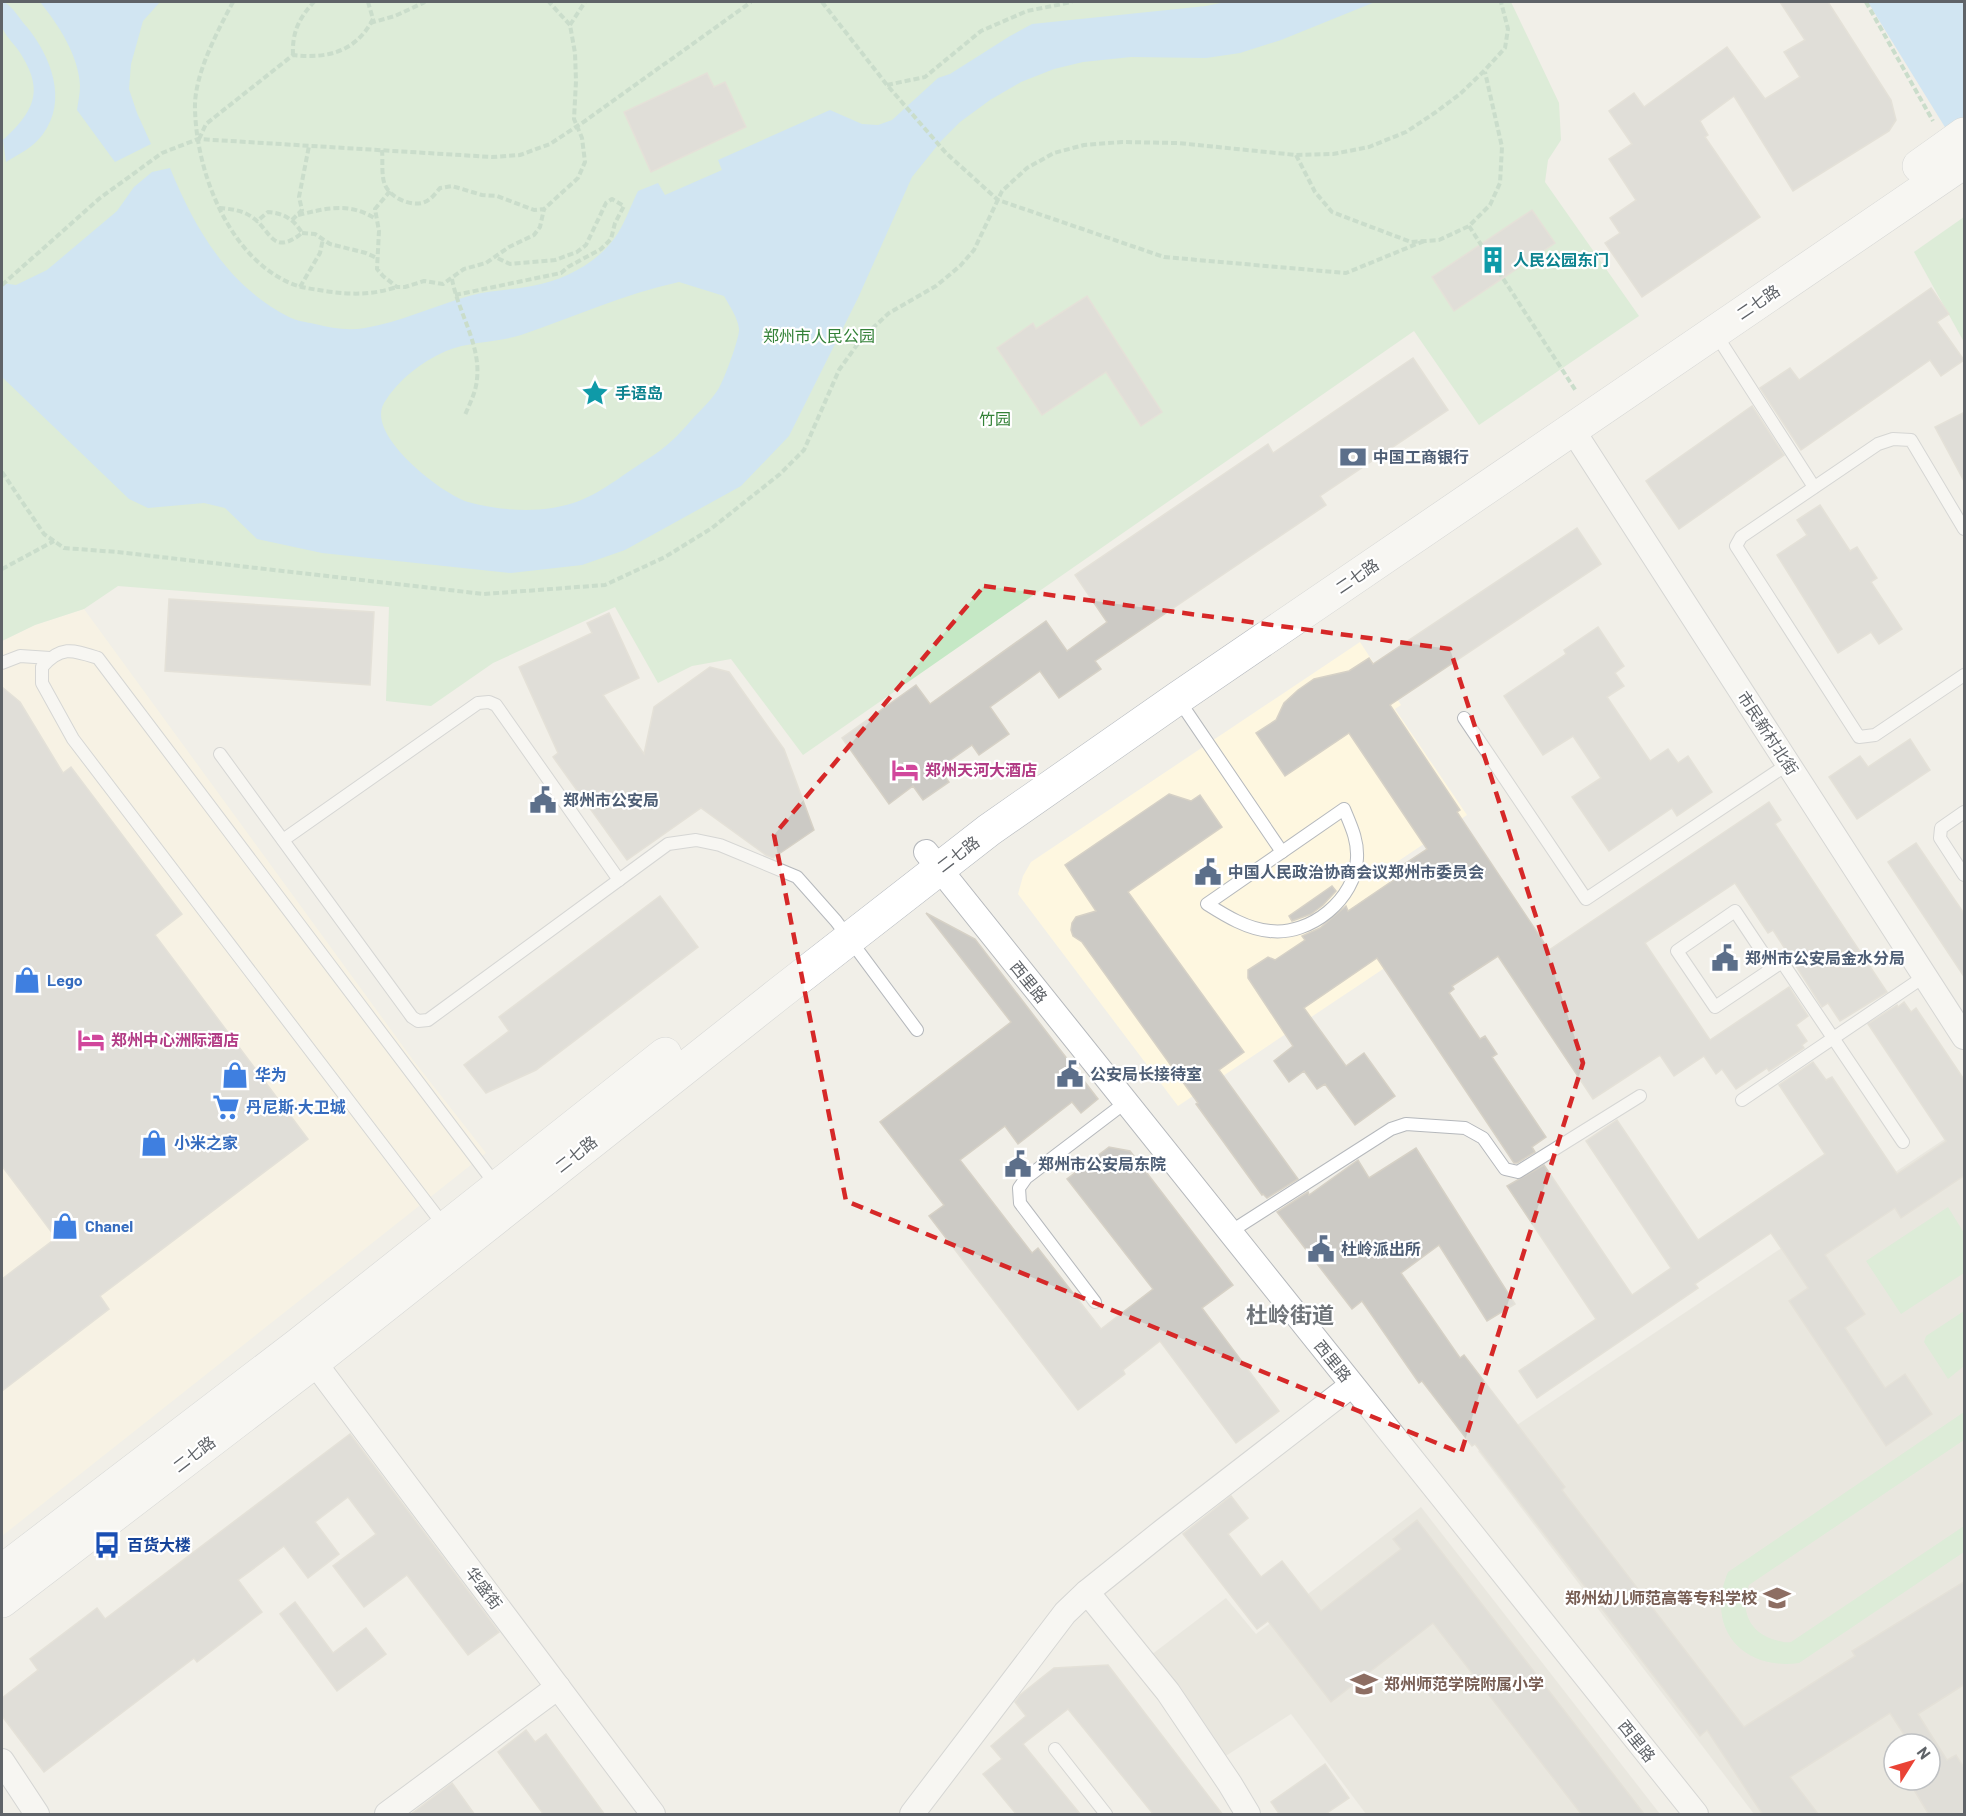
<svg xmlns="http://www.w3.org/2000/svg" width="1966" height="1816" viewBox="0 0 1966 1816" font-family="Barlow,'Noto Sans SC',sans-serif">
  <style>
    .commercial { fill: #fef7e0 }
    .education { fill: #e1ded6; fill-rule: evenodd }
    .green { fill: #c5e8c5 }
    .water { fill: #aadaff; fill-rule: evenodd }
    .building { fill: #cccac5; stroke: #d6d1c6; stroke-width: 1.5 }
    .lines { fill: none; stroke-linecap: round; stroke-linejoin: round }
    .lane-casing { stroke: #b5b8bc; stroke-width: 14 }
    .street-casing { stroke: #b5b8bc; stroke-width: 26 }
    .secondary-casing { stroke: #b6babf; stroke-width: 34 }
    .path { stroke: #9cc7a9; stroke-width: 4; stroke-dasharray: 6 3; stroke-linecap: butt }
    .lane { stroke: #fff; stroke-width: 12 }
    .street { stroke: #fff; stroke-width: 24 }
    .secondary { stroke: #fff; stroke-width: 33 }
    .marked { fill: none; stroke: #d62828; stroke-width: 4.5; stroke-dasharray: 12 8; stroke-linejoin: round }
    .labels { text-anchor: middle; stroke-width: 4.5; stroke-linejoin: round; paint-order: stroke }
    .culture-label { font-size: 16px; font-weight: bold; fill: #0d838f; stroke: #fff; text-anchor: start }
    .street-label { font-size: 16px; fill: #5f6368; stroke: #fff }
    .park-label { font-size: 16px; fill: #348238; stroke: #fff }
    .service-label { font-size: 16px; font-weight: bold; fill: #4e5e75; stroke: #fff; text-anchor: start }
    .hotel-label { font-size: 16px; font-weight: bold; fill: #b23c85; stroke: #fff; text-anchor: start }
    .shop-label { font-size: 16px; font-weight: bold; fill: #366cbe; stroke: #fff; text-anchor: start }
    .transit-label { font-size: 16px; font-weight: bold; fill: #164399; stroke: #fff; text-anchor: start }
    .education-label { font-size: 16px; font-weight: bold; fill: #785e54; stroke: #fff; text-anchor: end }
    .district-label { font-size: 22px; font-weight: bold; fill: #70757a; stroke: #fff }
  </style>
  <rect width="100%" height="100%" fill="#f1efe8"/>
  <g class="commercial">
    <polygon points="84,609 413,1060 486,1153 2,1536 2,641 35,625"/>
    <polygon points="1360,642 1401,705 1395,709 1467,815 1388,868 1434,935 1178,1106 1018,894 1023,876 1031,862"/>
  </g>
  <g class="education">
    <path d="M1964,1126V1814H1754L1478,1451ZM1894,1744H1930V1780H1894Z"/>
    <polygon points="1421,1507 1660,1814 1366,1814 1291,1714 1221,1759 1151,1655 1226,1598 1256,1634"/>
  </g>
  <g class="green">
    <polygon points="2,2 1511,2 1559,103 1561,140 1548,160 1545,182 1639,316 1479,425 1414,331 803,755 731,659 692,666 658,683 615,607 493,663 431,706 386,701 389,607 118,586 84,609 35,625 2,641"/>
    <polygon points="1964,217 1964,342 1914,252"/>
    <polygon points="1948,1207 1964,1233 1964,1273 1901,1314 1866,1261"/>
    <polygon points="1964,1311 1964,1366 1948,1379 1924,1342 1926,1336"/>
    <path d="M1964,1412V1440L1749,1585C1740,1608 1748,1631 1772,1639C1779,1641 1784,1643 1791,1642L1964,1526V1552L1799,1663C1741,1671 1705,1627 1728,1572Z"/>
  </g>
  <g class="water">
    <path d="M2,2C11,3 20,20 27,27C51,57 68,100 43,134C34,147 19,154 6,162L3,140C32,113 45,93 22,56C17,46 7,39 3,29C0,22 1,9 2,2Z"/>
    <path d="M40,2H160L143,21L131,64L129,89L137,113L151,144L115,162L77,110C78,102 80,94 80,86C79,56 58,24 40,2Z"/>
    <path d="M1226,2H1375L1281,40L1240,53L1206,58L1131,57L1083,62L1054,69L1021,82L990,100L960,122L941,141L912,177L858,298L789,436L741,486L625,550L582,565L511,573L322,553L257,539L225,508L204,503L148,508L129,499L2,377V283L16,285L47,270L117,211L134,187L152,172L170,168C195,229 228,286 289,317C296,321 307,322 315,324C331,328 348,331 365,328C400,322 434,306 469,296C489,290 511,290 532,286C565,280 600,262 618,233C626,220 631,205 638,191L658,183L665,195L722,170L718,160L830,110L862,124L878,125L892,120L938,78L950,74L1010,36L1032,24L1206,6ZM679,282L724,296C729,305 738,318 739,329C740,337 724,380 719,388C713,398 703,408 695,416C686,426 677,437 667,445C658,453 647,459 637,466C613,482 591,500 562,506C534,513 496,510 468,502C442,494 365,435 384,403C398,380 421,362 446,351C470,341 496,343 521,335C574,317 624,294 679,282Z"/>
    <polygon points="1868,2 1964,2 1964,158 1877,17"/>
  </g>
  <g class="building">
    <polygon points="1780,2 1828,2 1891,100 1896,120 1889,131 1793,191 1734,96 1700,121 1708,135 1705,137 1760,217 1642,297 1605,243 1620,233 1610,218 1636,200 1609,159 1632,144 1609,111 1634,93 1644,107 1727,47 1765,99 1800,77 1784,52 1805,40"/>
    <polygon points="707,73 714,87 725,82 746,127 651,172 624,112"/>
    <polygon points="1532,210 1555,243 1454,311 1432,277"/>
    <polygon points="1931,288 1949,314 1937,322 1964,360 1941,376 1930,360 1801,450 1760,388 1790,368 1799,380"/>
    <polygon points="1087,296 1162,412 1141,426 1106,372 1042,415 997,348 1033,323 1036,329"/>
    <polygon points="1413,358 1448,410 1320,496 1326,505 1095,661 1101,669 1059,698 1040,671 990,707 1009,734 979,755 972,745 939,768 949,782 923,800 913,786 889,804 842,738 916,685 930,704 1046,621 1067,651 1107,622 1075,575 1268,444 1273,453"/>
    <polygon points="1752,406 1784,455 1679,529 1646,481"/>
    <polygon points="1965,412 1965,483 1935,427"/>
    <polygon points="1820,505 1850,551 1857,547 1877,578 1871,582 1902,629 1879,644 1871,632 1838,653 1777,555 1807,535 1797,520"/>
    <polygon points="1577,528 1601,564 1390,705 1460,810 1457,812 1549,950 1769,802 1781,820 1775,824 1887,992 1840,1021 1828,1003 1822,1007 1773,930 1768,933 1735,883 1645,943 1710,1040 1789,987 1808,1016 1796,1025 1807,1041 1802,1045 1804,1048 1769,1071 1767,1068 1736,1089 1722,1069 1716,1074 1704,1056 1674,1076 1660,1055 1593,1099 1498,956 1452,986 1454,989 1449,993 1480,1039 1485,1036 1497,1054 1492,1057 1546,1137 1532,1147 1535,1152 1517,1163 1514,1163 1377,958 1304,1008 1346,1066 1364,1053 1395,1096 1355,1125 1325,1084 1317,1089 1304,1071 1289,1082 1274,1061 1293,1046 1248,978 1248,970 1268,957 1275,960 1305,940 1302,936 1320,928 1346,906 1348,911 1398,877 1394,871 1427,849 1349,733 1285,776 1256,733 1276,720 1284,703 1298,690 1314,679 1349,671 1369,658 1373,664"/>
    <polygon points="169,599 374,612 370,685 165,671"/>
    <polygon points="609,613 639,678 603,695 644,754 654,707 710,667 729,672 784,749 814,830 773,858 766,855 701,808 627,860 553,757 558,753 519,667 592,633 587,623"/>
    <polygon points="1598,627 1624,666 1615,673 1624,686 1607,697 1650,761 1668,749 1678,763 1688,756 1712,792 1677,816 1672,808 1609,851 1572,797 1601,778 1573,736 1543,755 1504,696 1566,654 1564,650"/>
    <polygon points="2,687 20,702 63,773 71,767 182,914 155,935 308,1139 100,1296 109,1309 2,1391 2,1279 56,1238 2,1166"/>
    <polygon points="1910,739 1930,770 1857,819 1829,777 1860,756 1868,767"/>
    <polygon points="1169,794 1191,801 1200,795 1222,827 1128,892 1244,1052 1219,1070 1298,1179 1267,1198 1263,1194 1262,1195 1196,1104 1198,1103 1082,942 1073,936 1071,930 1072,923 1076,917 1096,911 1065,865"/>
    <polygon points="1916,843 1965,915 1965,978 1888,862"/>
    <polygon points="1332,886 1336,891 1323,905 1311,914 1292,921 1289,916"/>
    <polygon points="660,896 698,947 536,1070 486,1093 464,1065 509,1031 499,1017"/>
    <polygon points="926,913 975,939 1098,1099 1081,1113 1072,1102 1018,1144 1005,1126 960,1160 1032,1253 1038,1248 1101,1329 1153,1289 1067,1179 1109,1147 1130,1151 1233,1285 1202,1308 1279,1411 1236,1443 1160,1341 1123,1370 1125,1374 1078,1410 929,1216 944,1205 880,1122 1011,1022"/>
    <polygon points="1904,1002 1911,1012 1916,1008 1965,1081 1965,1175 1901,1218 1895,1208 1825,1255 1865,1314 1845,1328 1885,1388 1905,1374 1932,1414 1886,1446 1789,1301 1808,1288 1771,1233 1695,1284 1698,1288 1537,1398 1519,1371 1596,1319 1507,1186 1544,1165 1632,1295 1671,1268 1586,1141 1617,1120 1698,1240 1825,1154 1779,1085 1813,1062 1826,1080 1832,1077 1897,1174 1946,1141 1868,1024 1897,1005 1898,1007"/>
    <polygon points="1416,1148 1515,1304 1487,1321 1439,1245 1401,1273 1460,1358 1464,1355 1565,1487 1562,1490 1744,1727 1855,1656 1852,1651 1965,1581 1965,1684 1918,1714 1947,1760 1956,1755 1965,1769 1965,1815 1929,1815 1908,1780 1930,1780 1930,1744 1910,1744 1890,1713 1790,1777 1819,1815 1763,1815 1707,1730 1700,1736 1475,1444 1472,1446 1422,1381 1419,1383 1362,1301 1352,1309 1277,1212 1308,1192 1309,1195 1358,1160 1369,1178"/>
    <polygon points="350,1434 499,1632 468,1655 407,1575 364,1607 333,1566 376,1534 348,1497 315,1522 339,1554 308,1578 284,1546 238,1580 262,1612 197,1662 194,1658 44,1772 2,1716 2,1698 38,1670 30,1659 97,1608 105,1619"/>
    <polygon points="1231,1496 1248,1518 1228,1534 1261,1577 1282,1561 1321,1611 1401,1549 1393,1539 1417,1520 1645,1815 1582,1815 1433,1623 1331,1702 1268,1621 1257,1629 1183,1534"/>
    <polygon points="295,1602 333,1653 366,1628 386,1654 337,1691 280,1614"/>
    <polygon points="1108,1665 1223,1815 1154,1815 1068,1709 1023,1744 1081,1815 1017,1815 983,1774 1002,1759 991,1746 1026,1716 1015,1702 1020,1695 1054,1668"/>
    <polygon points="526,1730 535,1742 546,1734 605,1815 544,1815 498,1752"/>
    <polygon points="1325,1764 1349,1798 1324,1815 1280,1815 1271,1802"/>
    <polygon points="452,1783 475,1815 410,1815"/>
  </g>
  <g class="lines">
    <defs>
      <g id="lane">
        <polyline points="1715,333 1814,487"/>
        <polyline points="1964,529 1911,440 1893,439 1878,444 1741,537 1736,546 1859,737 1875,735 1964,675"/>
        <polyline points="2,663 20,656 50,658"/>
        <polyline points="1178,699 1282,852"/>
        <polyline points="1464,718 1586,899 1788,764"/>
        <polyline points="220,754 412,1017 418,1021 428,1020 668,844 696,840 720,845 797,877 836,921 917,1030"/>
        <path d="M1344,809C1351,826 1358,840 1357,858C1356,899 1310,936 1270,931C1247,929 1226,916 1207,904Z"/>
        <polyline points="1964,812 1941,828 1940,838 1964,875"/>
        <polyline points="283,840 478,703 489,702 496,705 619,880"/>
        <polyline points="1773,968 1735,911 1677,951 1715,1007 1782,962 1903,1142"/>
        <polyline points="1742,1100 1925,976"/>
        <path d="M445,1227L73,739L42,683V667C61,645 73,650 98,658L496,1185"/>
        <polyline points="1230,1232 1391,1129 1406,1124 1465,1128 1483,1138 1505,1169 1518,1172 1640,1096"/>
        <polyline points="1095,1302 1020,1203 1019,1188 1026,1178 1126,1102"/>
        <polyline points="1055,1749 1106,1814"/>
      </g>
      <g id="street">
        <polyline points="1572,429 1964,1037"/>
        <polyline points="926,852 1696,1814"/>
        <polyline points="314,1362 653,1814"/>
        <polyline points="1087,1592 1168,1692 1230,1784 1248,1814"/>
        <polyline points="2,1761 37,1814"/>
        <polyline points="387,1814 558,1687"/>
        <polyline points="912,1814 1065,1613 1087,1592 1163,1531 1352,1385"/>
      </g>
      <g id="secondary">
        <polyline points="1919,166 1964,134"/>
        <polyline points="2,1571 299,1344 665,1054"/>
        <polyline points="2,1601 314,1362 781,992 989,830 1178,698 1964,162"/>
      </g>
    </defs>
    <use href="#lane" class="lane-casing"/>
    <use href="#street" class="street-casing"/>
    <use href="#secondary" class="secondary-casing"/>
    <g class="path">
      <path d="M233,2C218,30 194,75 195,108C196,171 228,256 290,283C301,288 313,289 325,291C351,295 372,295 397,287"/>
      <polyline points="822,2 887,85 946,153 998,200 1164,257 1346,273 1424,241"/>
      <polyline points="1866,2 1933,121"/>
      <polyline points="370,23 395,16 425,2"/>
      <polyline points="570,25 585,2"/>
      <path d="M293,55C292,32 299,18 314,2"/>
      <polyline points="887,85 925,77 981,31 1027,11 1072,2"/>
      <path d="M199,139L206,124L293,55C327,59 356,52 373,19L368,2"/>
      <path d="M382,150C383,160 381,176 385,185C390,197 409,206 422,203C430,201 435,194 440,188L452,186L482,195L497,196L534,210L544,209L578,178L585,162L582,138L574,119L576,81L575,53L570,25L549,2"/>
      <polyline points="1296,155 1315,192 1332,212 1411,242 1439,240 1469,226 1490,205 1500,183 1502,147 1485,72"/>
      <polyline points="390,191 375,209 379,231 377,269 383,276 397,287 405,287 424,281 443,284 464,269 486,263 509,247 534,235 540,227 544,209"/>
      <path d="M219,208C231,209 242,210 252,217C271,230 272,257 302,233C294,219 283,213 268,212L256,222"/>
      <path d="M298,215C328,208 349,202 376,219"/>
      <polyline points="292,220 302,210 299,197 309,146"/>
      <polyline points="1469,226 1576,391"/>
      <polyline points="302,233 315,234 330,244 366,253 377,258"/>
      <path d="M452,279C458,312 481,345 477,379C476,392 470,403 465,415"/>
      <polyline points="2,285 100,198 162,153 198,139 492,157 520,155 550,144 585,121 751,2"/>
      <polyline points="300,287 320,253 323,239"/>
      <polyline points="455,295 561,273 568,267 601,249 611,239 615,223 624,206 612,199 606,203 586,245 577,252 555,260 510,264 495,257"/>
      <polyline points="2,472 44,534 64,548 117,552 484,594 605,585 665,557 712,528 780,474 804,450 839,370 862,338 889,313 936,286 960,266 974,250 1002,191 1027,168 1054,153 1084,145 1122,142 1178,143 1296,155 1333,154 1369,147 1406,132 1436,112 1460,94 1484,71 1505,48 1508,29 1501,2"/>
      <polyline points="2,569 54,541"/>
    </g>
    <use href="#lane" class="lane"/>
    <use href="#street" class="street"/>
    <use href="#secondary" class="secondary"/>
  </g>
  <path d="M0 0H1966V1816H0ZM984,586L1450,649L1583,1063L1461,1453L846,1201L774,835Z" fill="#f1efe8" fill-opacity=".55" fill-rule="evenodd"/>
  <path class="marked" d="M984,586L1450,649L1583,1063L1461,1453L846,1201L774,835Z"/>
  <defs>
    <symbol id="building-bare" viewBox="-9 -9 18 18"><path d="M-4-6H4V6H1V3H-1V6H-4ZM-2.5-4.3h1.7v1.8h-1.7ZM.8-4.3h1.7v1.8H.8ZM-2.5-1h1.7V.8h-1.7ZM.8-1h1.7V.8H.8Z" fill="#0f9aa8" stroke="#fff" stroke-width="2.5" paint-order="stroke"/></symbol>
    <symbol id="sight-bare" viewBox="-9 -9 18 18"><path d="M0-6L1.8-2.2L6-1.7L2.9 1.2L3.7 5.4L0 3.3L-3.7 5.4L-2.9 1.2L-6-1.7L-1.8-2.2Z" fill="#0f9aa8" stroke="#fff" stroke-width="2.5" paint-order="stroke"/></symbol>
    <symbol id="bank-bare" viewBox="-9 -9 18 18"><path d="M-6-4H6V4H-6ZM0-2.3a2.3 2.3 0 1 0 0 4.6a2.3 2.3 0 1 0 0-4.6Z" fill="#5c6f8a" stroke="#fff" stroke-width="2.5" paint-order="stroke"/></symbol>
    <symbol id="hotel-bare" viewBox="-9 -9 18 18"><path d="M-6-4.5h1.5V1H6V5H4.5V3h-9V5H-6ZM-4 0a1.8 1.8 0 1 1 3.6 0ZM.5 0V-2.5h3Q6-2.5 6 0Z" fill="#d1479c" stroke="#fff" stroke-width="2.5" paint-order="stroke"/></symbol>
    <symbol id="civic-bare" viewBox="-9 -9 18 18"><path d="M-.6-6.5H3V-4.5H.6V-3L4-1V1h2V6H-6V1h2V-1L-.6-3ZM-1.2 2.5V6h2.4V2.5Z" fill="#5c6f8a" stroke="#fff" stroke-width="2.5" paint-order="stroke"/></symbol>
    <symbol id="shop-bare" viewBox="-9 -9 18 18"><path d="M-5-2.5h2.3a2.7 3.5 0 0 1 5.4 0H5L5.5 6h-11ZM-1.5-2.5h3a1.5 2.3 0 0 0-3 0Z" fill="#3f7fe0" stroke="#fff" stroke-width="2.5" paint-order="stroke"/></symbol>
    <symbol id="supermarket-bare" viewBox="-9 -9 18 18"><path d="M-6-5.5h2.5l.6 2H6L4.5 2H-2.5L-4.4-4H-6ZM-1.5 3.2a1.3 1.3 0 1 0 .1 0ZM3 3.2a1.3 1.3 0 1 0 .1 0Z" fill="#3f7fe0" stroke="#fff" stroke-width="2.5" paint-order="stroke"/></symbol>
    <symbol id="bus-bare" viewBox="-9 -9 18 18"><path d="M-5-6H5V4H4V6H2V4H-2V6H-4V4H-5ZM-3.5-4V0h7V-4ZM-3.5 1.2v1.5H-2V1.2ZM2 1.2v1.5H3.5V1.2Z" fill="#1a4fb4" stroke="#fff" stroke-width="2.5" paint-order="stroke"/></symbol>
    <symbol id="university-bare" viewBox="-9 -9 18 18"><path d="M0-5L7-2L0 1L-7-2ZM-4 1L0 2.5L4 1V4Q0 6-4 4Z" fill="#8d6e63" stroke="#fff" stroke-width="2.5" paint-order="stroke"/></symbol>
    <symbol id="school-bare" viewBox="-9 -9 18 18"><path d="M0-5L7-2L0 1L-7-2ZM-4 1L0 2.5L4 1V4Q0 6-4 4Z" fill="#8d6e63" stroke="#fff" stroke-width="2.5" paint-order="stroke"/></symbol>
  </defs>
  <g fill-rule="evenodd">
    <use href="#building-bare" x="1474" y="241" width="38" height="38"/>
    <use href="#sight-bare" x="576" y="374" width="38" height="38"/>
    <use href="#bank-bare" x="1334" y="438" width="38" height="38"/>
    <use href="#hotel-bare" x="886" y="751" width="38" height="38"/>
    <use href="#civic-bare" x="524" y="781" width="38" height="38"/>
    <use href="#civic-bare" x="1189" y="853" width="38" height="38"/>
    <use href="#civic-bare" x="1706" y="939" width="38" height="38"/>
    <use href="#shop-bare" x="8" y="961" width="38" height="38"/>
    <use href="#hotel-bare" x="72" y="1021" width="38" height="38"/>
    <use href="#civic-bare" x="1051" y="1055" width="38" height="38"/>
    <use href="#shop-bare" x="216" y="1056" width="38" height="38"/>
    <use href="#supermarket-bare" x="207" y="1088" width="38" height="38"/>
    <use href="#shop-bare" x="135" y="1124" width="38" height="38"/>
    <use href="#civic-bare" x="999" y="1145" width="38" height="38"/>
    <use href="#shop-bare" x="46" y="1207" width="38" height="38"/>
    <use href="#civic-bare" x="1302" y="1230" width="38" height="38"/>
    <use href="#bus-bare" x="88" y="1526" width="38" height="38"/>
    <use href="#university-bare" x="1758" y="1579" width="38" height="38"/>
    <use href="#school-bare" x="1345" y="1665" width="38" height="38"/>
  </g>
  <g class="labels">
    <g class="culture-label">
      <text x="1513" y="266">人民公园东门</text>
      <text x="615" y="399">手语岛</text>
    </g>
    <g class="street-label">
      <text transform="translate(1758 302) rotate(-34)" y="6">二七路</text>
      <text transform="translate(1357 576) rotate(-34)" y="6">二七路</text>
      <text transform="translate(1768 733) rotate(57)" y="6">市民新村北街</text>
      <text transform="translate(958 854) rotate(-37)" y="6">二七路</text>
      <text transform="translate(1029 982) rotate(51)" y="6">西里路</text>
      <text transform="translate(576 1154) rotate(-38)" y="6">二七路</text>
      <text transform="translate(1333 1361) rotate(51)" y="6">西里路</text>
      <text transform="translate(194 1454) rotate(-37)" y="6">二七路</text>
      <text transform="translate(484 1588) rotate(53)" y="6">华盛街</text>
      <text transform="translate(1637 1741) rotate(51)" y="6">西里路</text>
    </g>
    <g class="park-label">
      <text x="819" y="342">郑州市人民公园</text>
      <text x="995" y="425">竹园</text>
    </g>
    <g class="service-label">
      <text x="1373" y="463">中国工商银行</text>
      <text x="563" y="806">郑州市公安局</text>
      <text x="1228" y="878">中国人民政治协商会议郑州市委员会</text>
      <text x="1745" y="964">郑州市公安局金水分局</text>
      <text x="1090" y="1080">公安局长接待室</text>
      <text x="1038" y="1170">郑州市公安局东院</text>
      <text x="1341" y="1255">杜岭派出所</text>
    </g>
    <g class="hotel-label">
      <text x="925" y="776">郑州天河大酒店</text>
      <text x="111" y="1046">郑州中心洲际酒店</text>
    </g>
    <g class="shop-label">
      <text x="47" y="986">Lego</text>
      <text x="255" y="1081">华为</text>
      <text x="246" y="1113">丹尼斯·大卫城</text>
      <text x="174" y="1149">小米之家</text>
      <text x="85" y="1232">Chanel</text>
    </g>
    <g class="transit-label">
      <text x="127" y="1551">百货大楼</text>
    </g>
    <g class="education-label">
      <text x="1757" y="1604">郑州幼儿师范高等专科学校</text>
      <text x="1384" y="1690" text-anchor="start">郑州师范学院附属小学</text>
    </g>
    <g class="district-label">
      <text x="1290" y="1323">杜岭街道</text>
    </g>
  </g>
  <rect width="1966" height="1816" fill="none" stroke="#5f6368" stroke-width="6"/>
  <g transform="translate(1912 1762) rotate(53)"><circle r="28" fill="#ffffff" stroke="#bfc1c3" stroke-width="1.5"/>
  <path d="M0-4.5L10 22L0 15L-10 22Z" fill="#ea4335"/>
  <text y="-9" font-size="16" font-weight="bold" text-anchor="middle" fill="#5f6368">N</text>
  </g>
</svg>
